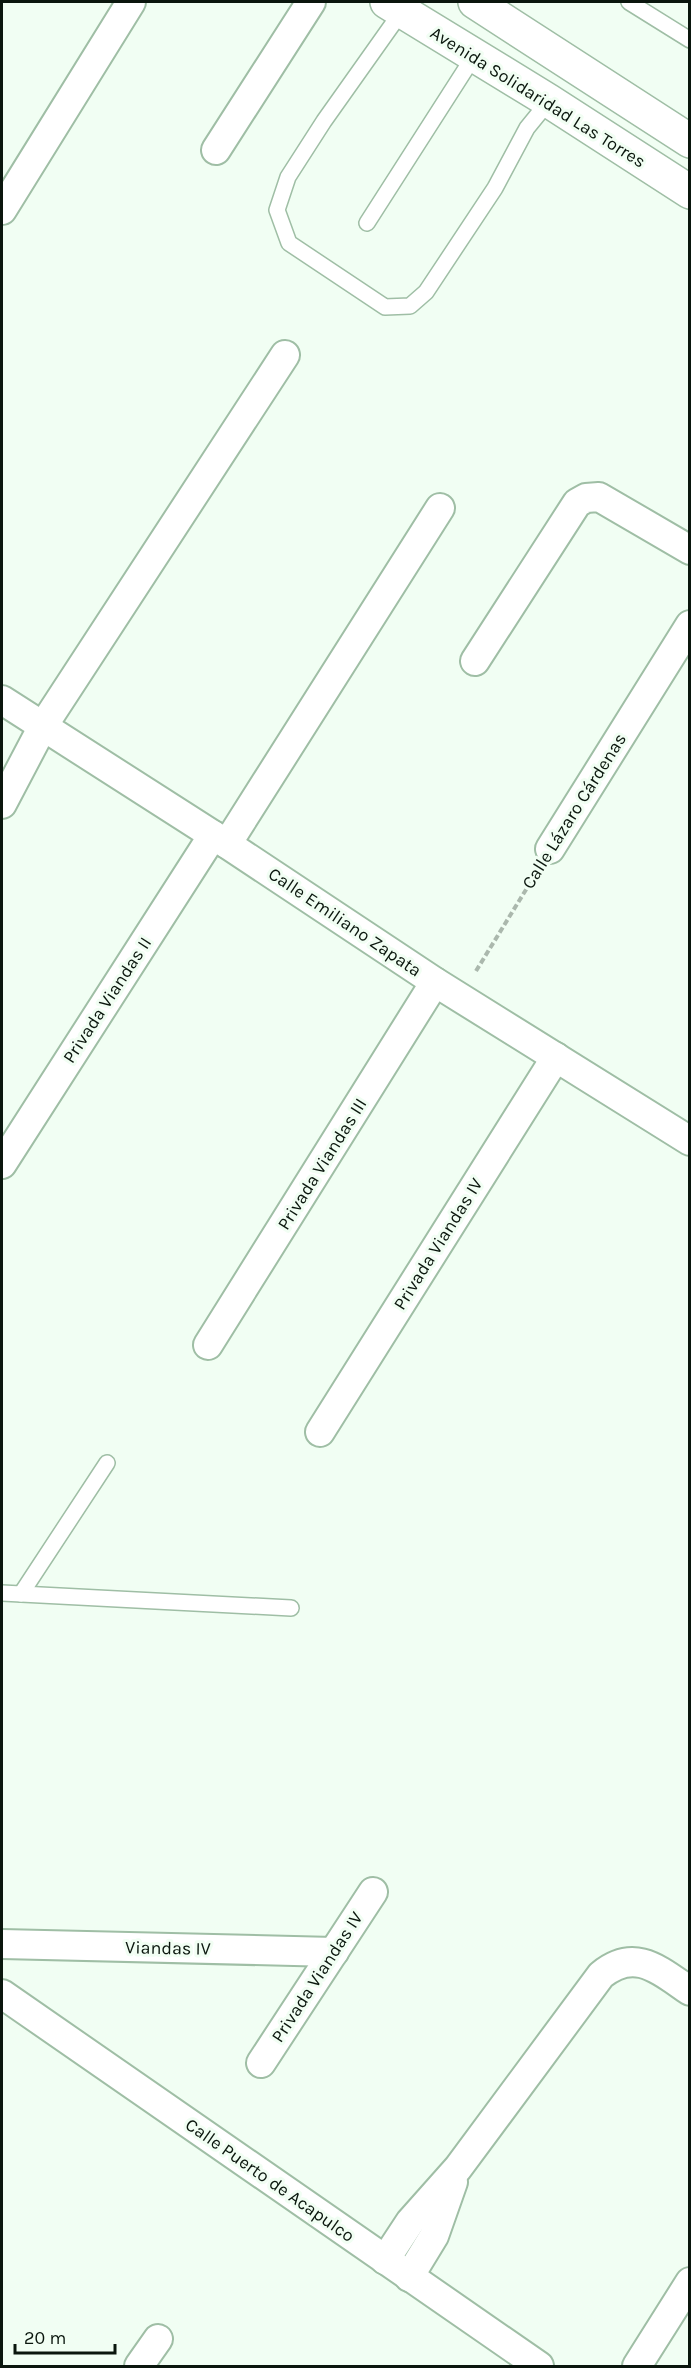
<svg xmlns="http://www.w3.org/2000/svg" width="691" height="2368" viewBox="0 0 691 2368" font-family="Karla,sans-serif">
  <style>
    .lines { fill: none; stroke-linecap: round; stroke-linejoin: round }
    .service-casing { stroke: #9fbea5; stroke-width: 18 }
    .minor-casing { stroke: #9fbea5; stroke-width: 32 }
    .secondary-casing { stroke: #9fbea5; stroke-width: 36 }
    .path { stroke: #abb8ad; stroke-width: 4; stroke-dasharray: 6 3; stroke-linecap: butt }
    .service { stroke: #fff; stroke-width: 15 }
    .minor { stroke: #fff; stroke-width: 28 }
    .secondary { stroke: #fff; stroke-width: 33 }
    .labels { text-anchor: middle; stroke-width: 6; stroke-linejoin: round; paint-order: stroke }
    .street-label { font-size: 18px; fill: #0a160d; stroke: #f1fef3 }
  </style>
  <rect width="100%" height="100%" fill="#f1fef3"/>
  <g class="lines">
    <defs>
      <g id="service">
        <polyline points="629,2 690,40"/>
        <polyline points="402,11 324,121 288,177 277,210 289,243 385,307 410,306 426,292 495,188 527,128 549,101"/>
        <polyline points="367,223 474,56"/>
        <polyline points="2,1593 291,1608"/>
        <polyline points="21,1594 107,1463"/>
      </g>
      <g id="minor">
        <polyline points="216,150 311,2"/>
        <polyline points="2,210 131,2"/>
        <polyline points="475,661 577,503 586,498 599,497 690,550"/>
        <polyline points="2,700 227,844 435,982 690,1141"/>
        <polyline points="2,804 43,726 285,355"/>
        <polyline points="227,844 440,508"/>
        <polyline points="550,849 690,625"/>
        <polyline points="2,1164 213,835"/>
        <polyline points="208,1345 435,982"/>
        <polyline points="320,1432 556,1057"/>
        <polyline points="2,1944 334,1952"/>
        <polyline points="2,1994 539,2366"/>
        <polyline points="261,2063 373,1892"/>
        <path d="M385,2260L410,2222L458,2168L601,1975C635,1947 659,1970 690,1991"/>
        <polyline points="409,2277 434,2236 453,2182"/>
        <polyline points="139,2366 158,2339"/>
        <polyline points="637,2366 690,2282"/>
      </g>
      <g id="secondary">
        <polyline points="387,2 549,101 690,192"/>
        <polyline points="475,2 690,141"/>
      </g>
    </defs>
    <use href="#service" class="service-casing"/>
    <use href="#minor" class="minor-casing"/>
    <use href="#secondary" class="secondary-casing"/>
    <polyline class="path" points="476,971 535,875"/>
    <use href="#service" class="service"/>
    <use href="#minor" class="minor"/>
    <use href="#secondary" class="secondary"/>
  </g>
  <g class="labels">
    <g class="street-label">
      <text transform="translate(538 97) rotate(32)" y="6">Avenida Solidaridad Las Torres</text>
      <text transform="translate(574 811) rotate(-58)" y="6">Calle Lázaro Cárdenas</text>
      <text transform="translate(345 922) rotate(34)" y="6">Calle Emiliano Zapata</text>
      <text transform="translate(107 1000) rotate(-57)" y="6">Privada Viandas II</text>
      <text transform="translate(322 1164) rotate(-58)" y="6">Privada Viandas III</text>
      <text transform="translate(438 1244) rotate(-58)" y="6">Privada Viandas IV</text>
      <text transform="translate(168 1948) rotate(1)" y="6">Viandas IV</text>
      <text transform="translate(317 1977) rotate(-57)" y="6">Privada Viandas IV</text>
      <text transform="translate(270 2180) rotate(35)" y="6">Calle Puerto de Acapulco</text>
    </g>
  </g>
  <rect width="691" height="2368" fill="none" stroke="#0a160d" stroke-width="6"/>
  <path d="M15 2344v9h100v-9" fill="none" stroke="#0a160d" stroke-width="3"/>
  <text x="24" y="2344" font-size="18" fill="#0a160d" stroke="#f1fef3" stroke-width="4.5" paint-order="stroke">20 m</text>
</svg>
